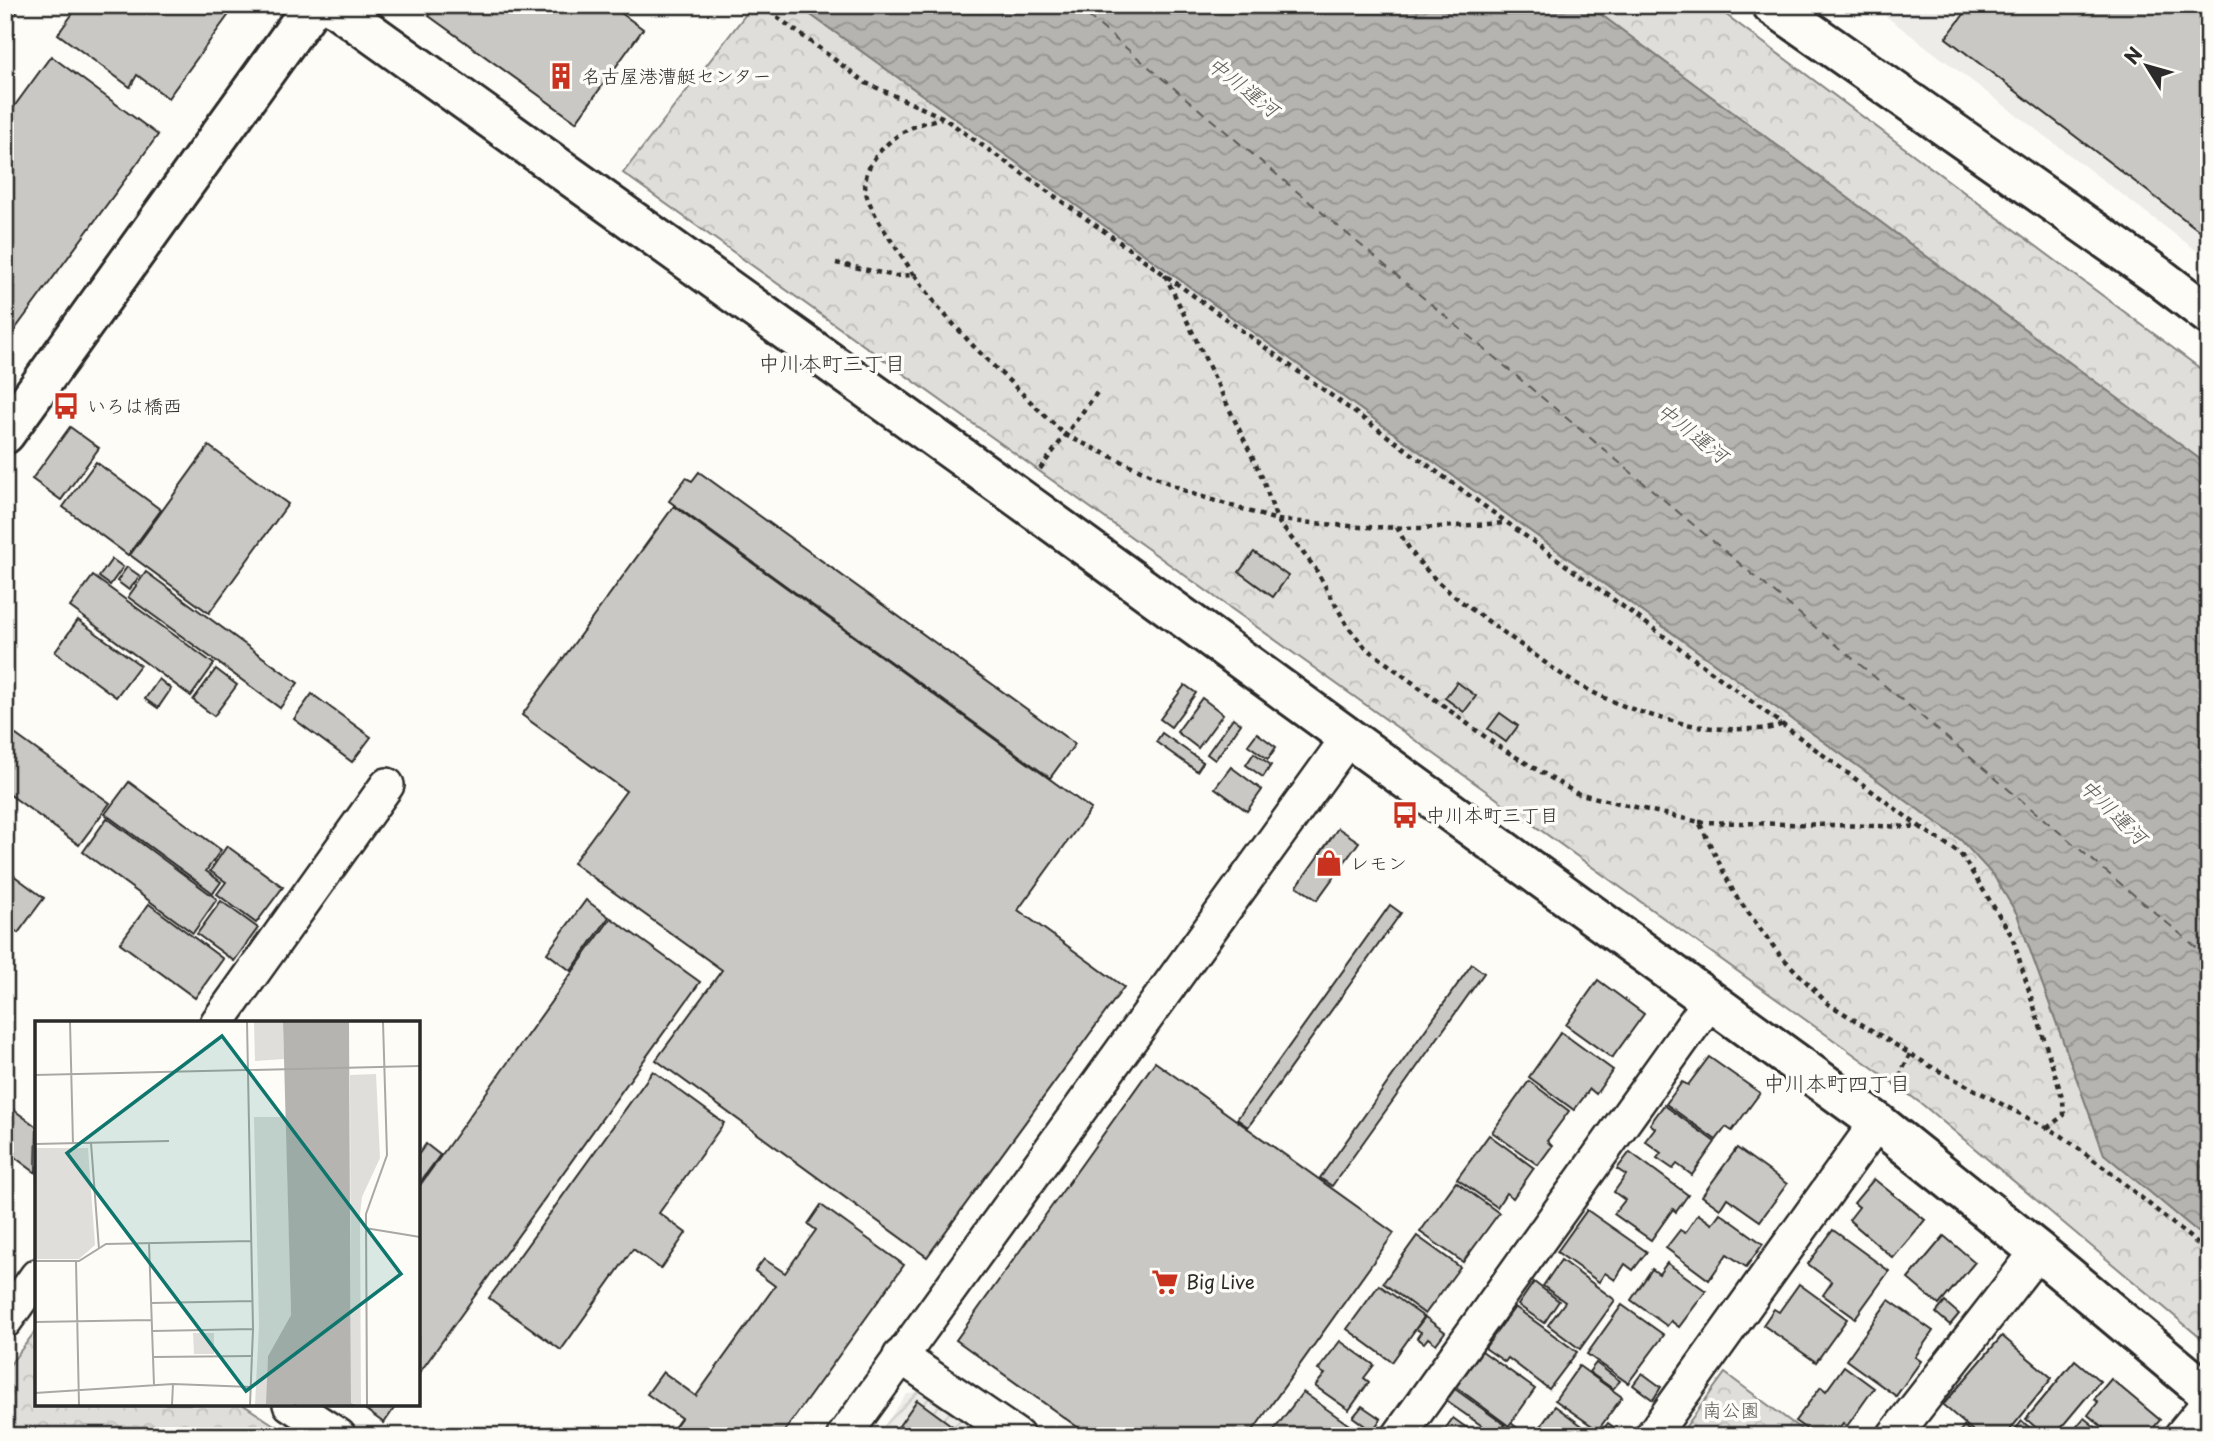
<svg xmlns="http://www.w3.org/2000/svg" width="2214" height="1441" viewBox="0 0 2214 1441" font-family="'Playpen Sans','Klee One',sans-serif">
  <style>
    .built { fill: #edece8 }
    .industrial { fill: url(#industrial-furrows) }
    .forest { fill: url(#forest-crowns); stroke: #858482; stroke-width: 2 }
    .water { fill: url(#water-waves); stroke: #7e7d7b; stroke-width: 2 }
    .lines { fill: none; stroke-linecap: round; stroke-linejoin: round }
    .ferry { stroke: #5b5b5a; stroke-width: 2; stroke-dasharray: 9 7; stroke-linecap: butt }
    .building { fill: #c9c8c4; stroke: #2b2b2b; stroke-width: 2 }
    .street-casing { stroke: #2b2b2b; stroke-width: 38 }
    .secondary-casing { stroke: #2b2b2b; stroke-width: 44 }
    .path { stroke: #2b2b2b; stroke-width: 4.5; stroke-dasharray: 5 5; stroke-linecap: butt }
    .street { stroke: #fdfcf7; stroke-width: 33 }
    .secondary { stroke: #fdfcf7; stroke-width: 38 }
    .labels { text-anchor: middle; stroke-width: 7; stroke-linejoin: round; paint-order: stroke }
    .poi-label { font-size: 19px; fill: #2b2b2b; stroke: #fdfcf7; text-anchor: start }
    .park-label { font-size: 19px; fill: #585857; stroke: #fdfcf7 }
    .water-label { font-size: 21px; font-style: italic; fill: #5b5b5a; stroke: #fdfcf7 }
    .neighbourhood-label { font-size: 21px; fill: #2b2b2b; stroke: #fdfcf7 }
    .inset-river { fill: none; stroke: #b5b4b1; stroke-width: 3.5 }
    .inset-road { fill: none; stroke: #a9a8a5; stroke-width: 2 }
    .view { fill: #0f766e; fill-opacity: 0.15; stroke: #0f766e; stroke-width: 3.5 }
    .inset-edge { fill: none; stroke: #2b2b2b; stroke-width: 3.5 }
  </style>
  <defs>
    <pattern id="industrial-furrows" width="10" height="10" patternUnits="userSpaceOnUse" patternTransform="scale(1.75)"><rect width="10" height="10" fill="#edece8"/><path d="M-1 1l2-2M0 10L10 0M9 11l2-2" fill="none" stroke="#cbcbc7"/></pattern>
    <pattern id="forest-crowns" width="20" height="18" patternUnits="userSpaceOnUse" patternTransform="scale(1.75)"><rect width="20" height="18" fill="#dfdeda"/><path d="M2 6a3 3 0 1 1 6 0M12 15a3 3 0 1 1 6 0" fill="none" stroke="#c0bfbb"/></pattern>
    <pattern id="water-waves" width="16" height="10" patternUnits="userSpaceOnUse" patternTransform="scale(1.75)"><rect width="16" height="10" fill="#b5b4b1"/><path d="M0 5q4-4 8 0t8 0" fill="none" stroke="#939390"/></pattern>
  </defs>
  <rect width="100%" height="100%" fill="#fdfcf7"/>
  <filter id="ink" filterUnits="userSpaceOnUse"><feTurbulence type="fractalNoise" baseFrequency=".0143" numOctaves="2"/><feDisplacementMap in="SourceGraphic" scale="14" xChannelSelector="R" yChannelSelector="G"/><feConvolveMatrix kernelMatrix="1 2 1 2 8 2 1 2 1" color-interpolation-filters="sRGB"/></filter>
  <g filter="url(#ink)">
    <polygon class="built" points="1871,5 2209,5 2209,260"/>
    <polygon class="industrial" points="925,1388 992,1436 877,1436 906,1395"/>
    <g class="forest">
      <polygon points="753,5 797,5 1961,840 1994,876 2017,914 2104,1154 2209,1241 2209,1345 1923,1105 1877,1071 623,173"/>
      <polygon points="1588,5 1713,5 2209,375 2209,466"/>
      <polygon points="37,1329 37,1404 242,1404 291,1436 5,1436 5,1371"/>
      <polygon points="1725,1373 1810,1436 1679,1436"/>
    </g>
    <polygon class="water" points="797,5 1588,5 2209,466 2209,1241 2104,1154 2017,914 1994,876 1961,840"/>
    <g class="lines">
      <polyline class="ferry" points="1075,5 2209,958"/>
    </g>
    <g class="building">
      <polygon points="5,5 22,5 5,27"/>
      <polygon points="79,5 220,5 230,13 168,98 137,75 130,87 58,34"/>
      <polygon points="437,5 610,5 643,29 576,122 429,16"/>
      <polygon points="1971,5 2209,5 2209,238 1946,38"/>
      <polygon points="51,56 158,135 5,343 5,119"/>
      <polygon points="70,427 99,448 61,500 32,479"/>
      <polygon points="209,446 288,504 209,613 130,555"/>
      <polygon points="96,462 161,510 128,555 63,507"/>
      <polygon points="699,472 1075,744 1050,778 669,501 686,478 692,481"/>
      <polygon points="674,506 1091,809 1018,910 1124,987 927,1257 656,1060 722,970 573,863 626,791 522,715"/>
      <polygon points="1254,552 1288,576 1273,597 1239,572"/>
      <polygon points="112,559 123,567 110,585 99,577"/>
      <polygon points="127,567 140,576 129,590 117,581"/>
      <polygon points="146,572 298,683 280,708 128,597"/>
      <polygon points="93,576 214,664 191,696 70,607"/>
      <polygon points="78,620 140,665 116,697 55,652"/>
      <polygon points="216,669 237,685 214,716 193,700"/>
      <polygon points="159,679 171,689 158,708 145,699"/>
      <polygon points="1457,682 1476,696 1464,712 1445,698"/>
      <polygon points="1185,685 1196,693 1171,727 1160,719"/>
      <polygon points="312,694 371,737 352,762 294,719"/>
      <polygon points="1202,698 1223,714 1198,748 1177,732"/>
      <polygon points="1500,713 1518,726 1506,742 1488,729"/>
      <polygon points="1233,718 1241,724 1215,760 1207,754"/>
      <polygon points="5,727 110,803 79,845 5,791"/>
      <polygon points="1162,733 1203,762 1197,771 1156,742"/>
      <polygon points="1257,733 1276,747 1268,759 1248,745"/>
      <polygon points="1254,753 1271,765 1263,777 1246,765"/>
      <polygon points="1231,767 1262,790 1247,811 1215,788"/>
      <polygon points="129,782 221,850 206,871 221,882 213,893 105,814"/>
      <polygon points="107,818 217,899 193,933 83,852"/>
      <polygon points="1338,828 1359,842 1317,900 1297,886"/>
      <polygon points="227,846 283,887 256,923 217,894 226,882 210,871"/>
      <polygon points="5,869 44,898 18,933 5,923"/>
      <polygon points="586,900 609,917 571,971 547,953"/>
      <polygon points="221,901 258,928 234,961 197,934"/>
      <polygon points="149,904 223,959 195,998 120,943"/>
      <polygon points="1390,905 1401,913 1248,1127 1237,1119"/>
      <polygon points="611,918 700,982 418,1375 418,1188"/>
      <polygon points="1472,964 1484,973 1332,1186 1320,1178"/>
      <polygon points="1598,980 1644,1014 1612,1058 1566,1025"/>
      <polygon points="1561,1032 1613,1070 1596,1094 1590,1089 1574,1110 1529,1077"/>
      <polygon points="1709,1057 1760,1093 1732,1131 1726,1127 1716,1140 1666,1104 1682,1082 1688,1085"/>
      <polygon points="1155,1062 1394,1233 1249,1436 1090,1436 956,1340"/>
      <polygon points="653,1071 724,1123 659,1213 686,1233 661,1269 633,1249 561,1350 489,1298"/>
      <polygon points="1529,1081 1569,1111 1547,1141 1552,1146 1538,1165 1492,1132"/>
      <polygon points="7,1105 37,1127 36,1173 5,1150"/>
      <polygon points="1664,1105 1715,1142 1692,1175 1677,1164 1673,1169 1657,1158 1661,1153 1645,1141 1655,1128 1650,1124"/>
      <polygon points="1489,1135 1534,1168 1513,1198 1506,1193 1497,1207 1457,1179"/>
      <polygon points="426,1144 440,1155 418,1185 418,1155"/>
      <polygon points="1737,1148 1787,1184 1760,1221 1727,1198 1720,1209 1702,1196"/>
      <polygon points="1630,1152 1688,1195 1676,1212 1673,1209 1651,1240 1614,1214 1625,1200 1614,1192 1626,1175 1617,1169"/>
      <polygon points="1874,1179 1925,1220 1893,1258 1849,1220 1859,1207 1854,1203"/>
      <polygon points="1456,1182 1499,1213 1463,1262 1420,1232"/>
      <polygon points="821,1205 904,1265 781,1436 668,1436 681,1418 647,1394 663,1372 696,1396 775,1286 755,1271 764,1259 785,1273 816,1230 808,1224"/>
      <polygon points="1587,1210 1647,1252 1633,1270 1625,1264 1615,1280 1605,1273 1599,1282 1557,1252"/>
      <polygon points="1720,1213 1763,1244 1746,1267 1727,1254 1709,1280 1666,1248 1680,1230 1685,1233 1698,1214 1712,1224"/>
      <polygon points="1833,1230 1889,1271 1855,1318 1823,1295 1832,1282 1808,1264"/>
      <polygon points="1417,1236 1460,1267 1425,1314 1383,1283"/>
      <polygon points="1944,1236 1975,1262 1939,1305 1908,1279"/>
      <polygon points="1561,1260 1615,1300 1580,1349 1548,1325 1565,1302 1543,1286"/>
      <polygon points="1667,1263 1706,1291 1679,1327 1671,1321 1667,1326 1631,1300 1652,1269 1659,1274"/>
      <polygon points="1534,1282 1559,1301 1544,1323 1518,1305"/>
      <polygon points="1799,1284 1847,1319 1816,1362 1763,1325 1774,1309 1779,1312"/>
      <polygon points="1379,1285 1424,1317 1392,1362 1347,1329"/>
      <polygon points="1889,1300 1933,1331 1915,1357 1921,1361 1896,1396 1846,1360"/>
      <polygon points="1945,1302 1959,1314 1950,1325 1936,1313"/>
      <polygon points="1622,1305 1664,1335 1628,1383 1587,1354"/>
      <polygon points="1515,1307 1577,1352 1549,1389 1508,1358 1505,1362 1485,1348"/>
      <polygon points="1425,1317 1445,1332 1436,1344 1428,1338 1424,1343 1417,1338 1421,1332 1416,1329"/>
      <polygon points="2002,1336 2052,1378 2005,1436 1979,1436 1943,1405"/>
      <polygon points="1340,1341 1374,1365 1364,1378 1369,1382 1349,1410 1315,1386 1325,1374 1318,1370"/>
      <polygon points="1482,1351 1535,1389 1509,1426 1456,1387"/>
      <polygon points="2075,1360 2100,1381 2054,1436 2046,1436 2026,1419"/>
      <polygon points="1596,1363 1620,1381 1613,1389 1589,1372"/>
      <polygon points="1579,1366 1622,1397 1598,1430 1555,1400"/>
      <polygon points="1844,1366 1874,1388 1847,1426 1843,1423 1833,1436 1816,1436 1795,1421 1821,1387 1826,1391"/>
      <polygon points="1642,1373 1661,1387 1653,1400 1633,1385"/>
      <polygon points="2111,1379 2160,1420 2147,1436 2113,1436 2088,1415 2098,1402 2094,1399"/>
      <polygon points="1455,1389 1505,1425 1497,1436 1446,1401"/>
      <polygon points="1303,1392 1363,1435 1282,1436 1274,1430"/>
      <polygon points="917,1400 966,1436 892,1436"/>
      <polygon points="358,1404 397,1404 384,1423"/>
      <polygon points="1362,1406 1381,1419 1372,1431 1353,1417"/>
      <polygon points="1555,1406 1596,1436 1534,1436"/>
      <polygon points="1453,1418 1478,1436 1440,1436"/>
      <polygon points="2084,1418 2106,1436 2069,1436"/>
      <polygon points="2022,1421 2039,1436 2010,1436"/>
      <polygon points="1511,1423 1528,1436 1502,1436"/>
      <polygon points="1608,1423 1626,1436 1605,1436 1600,1433"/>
      <polygon points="1964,1426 1975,1436 1956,1436"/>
    </g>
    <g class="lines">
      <defs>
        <g id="street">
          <polyline points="217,1023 387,785"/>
          <polyline points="5,1321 37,1276"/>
          <polyline points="900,1356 1017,1436"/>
          <polyline points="290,1404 339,1436"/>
          <polyline points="844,1436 1348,738"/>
          <polyline points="1399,1436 1710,1001"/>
          <polyline points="1652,1436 1877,1122"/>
          <polyline points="1894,1436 2038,1251"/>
          <polyline points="2181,1436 2209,1402"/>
        </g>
        <g id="secondary">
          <polyline points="332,5 1019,498 1877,1122 2038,1251 2209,1394"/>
          <polyline points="1772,5 2158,276 2209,315"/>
          <polyline points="5,434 313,5"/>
        </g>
      </defs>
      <use href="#street" class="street-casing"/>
      <use href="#secondary" class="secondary-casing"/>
      <g class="path">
        <polyline points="761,5 866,83 942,117 1118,241 1654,629 1920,827"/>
        <polyline points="836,263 895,276 915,275 937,306 977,350 1065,435 1190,493 1277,520 1315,568 1348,627 1365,647 1496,745 1576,793 1699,822 1735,895 1780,955 1827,1003 1930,1066 2062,1136 2116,1177 2209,1253"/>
        <path d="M914,275C899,250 876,223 867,196C858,169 884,143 905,131C916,124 929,122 941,118"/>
        <polyline points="1165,275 1262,477 1277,520 1361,527 1421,528 1506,523"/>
        <polyline points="1040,469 1099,390"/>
        <path d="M1397,527C1419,574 1461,602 1502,631C1524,647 1545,663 1567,678C1615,708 1689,732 1745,729C1758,729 1771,730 1782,724"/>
        <polyline points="1699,822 1920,827 1960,853 2012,936 2063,1100 2064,1115 2047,1128"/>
        <polyline points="1895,1086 1910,1054"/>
      </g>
      <use href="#street" class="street"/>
      <use href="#secondary" class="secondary"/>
    </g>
  </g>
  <defs>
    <symbol id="building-bare" viewBox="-9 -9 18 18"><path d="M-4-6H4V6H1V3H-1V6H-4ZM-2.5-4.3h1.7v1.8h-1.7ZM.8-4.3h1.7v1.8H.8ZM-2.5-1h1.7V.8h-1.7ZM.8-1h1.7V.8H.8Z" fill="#c8321e" stroke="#fdfcf7" stroke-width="2.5" paint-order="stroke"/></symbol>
    <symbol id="bus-bare" viewBox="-9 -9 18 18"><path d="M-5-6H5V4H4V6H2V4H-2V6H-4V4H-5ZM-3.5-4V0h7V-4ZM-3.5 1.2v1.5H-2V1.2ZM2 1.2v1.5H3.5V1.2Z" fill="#c8321e" stroke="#fdfcf7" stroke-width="2.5" paint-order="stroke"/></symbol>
    <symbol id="shop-bare" viewBox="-9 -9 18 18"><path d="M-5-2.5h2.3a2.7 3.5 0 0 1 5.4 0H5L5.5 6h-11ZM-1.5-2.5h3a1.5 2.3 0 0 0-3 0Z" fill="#c8321e" stroke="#fdfcf7" stroke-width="2.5" paint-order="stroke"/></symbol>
    <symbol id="supermarket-bare" viewBox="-9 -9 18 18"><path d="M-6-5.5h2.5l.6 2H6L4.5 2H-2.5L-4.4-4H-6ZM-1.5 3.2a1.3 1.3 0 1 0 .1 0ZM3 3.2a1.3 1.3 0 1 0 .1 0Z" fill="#c8321e" stroke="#fdfcf7" stroke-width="2.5" paint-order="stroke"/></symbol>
  </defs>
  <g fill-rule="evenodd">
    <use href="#building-bare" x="542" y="57" width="38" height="38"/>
    <use href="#bus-bare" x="47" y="387" width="38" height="38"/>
    <use href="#bus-bare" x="1386" y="796" width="38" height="38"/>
    <use href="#shop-bare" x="1310" y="844" width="38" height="38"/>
    <use href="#supermarket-bare" x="1146" y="1263" width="38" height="38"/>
  </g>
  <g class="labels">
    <g class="poi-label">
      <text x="582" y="83">名古屋港漕艇センター</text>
      <text x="87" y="413">いろは橋西</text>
      <text x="1426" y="822">中川本町三丁目</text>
      <text x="1350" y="870">レモン</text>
      <text x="1186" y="1289">Big Live</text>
    </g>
    <g class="park-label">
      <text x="1731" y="1417">南公園</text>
    </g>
    <g class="water-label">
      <text transform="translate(1243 87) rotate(38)" y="7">中川運河</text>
      <text transform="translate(1692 433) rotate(38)" y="7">中川運河</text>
      <text transform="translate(2113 812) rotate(44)" y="7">中川運河</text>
    </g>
    <g class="neighbourhood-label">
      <text x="832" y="371">中川本町三丁目</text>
      <text x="1837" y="1091">中川本町四丁目</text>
    </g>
  </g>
  <g transform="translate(35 1021)">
    <rect width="385" height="385" fill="#fdfcf7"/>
    <path d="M219,1H248L249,38L220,40ZM341,53L345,137L327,176L325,193L326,384L316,382L315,54ZM219,96H251L256,294L233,335L232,384H220L224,304ZM0,127H53L60,224L44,238H0ZM158,312H179V333H159Z" fill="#dfdeda"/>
    <path d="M248,1H314L316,382L322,384L231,383L233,335L256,294Z" fill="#b5b4b1"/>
    <path class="inset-river" d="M278,45L280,1M260,384L278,51"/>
    <path class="inset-road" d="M35,1L38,123M212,1L218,308L215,384M0,54L385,45M56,122L64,228M0,123L134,120M330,207L385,216M114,222L119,364M0,240H44L71,223L217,220M41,240L44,384M117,282L218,280M0,301L117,299M118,310L218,308M119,336L218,335M0,372L138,363L216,366M137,384L138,363M332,384L331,193L352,134L348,1"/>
    <path class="view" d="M187,15L366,253L211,370L32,132Z"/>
    <rect width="385" height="385" class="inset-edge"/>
  </g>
  <rect width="2214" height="1441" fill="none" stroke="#fdfcf7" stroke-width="28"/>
  <rect x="14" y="14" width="2186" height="1413" fill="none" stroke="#2b2b2b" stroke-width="2.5" filter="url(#ink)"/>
  <g transform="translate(2147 66) rotate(307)" stroke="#fdfcf7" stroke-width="5" paint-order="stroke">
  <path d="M0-5L12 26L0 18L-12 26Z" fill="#2b2b2b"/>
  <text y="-10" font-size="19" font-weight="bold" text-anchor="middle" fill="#2b2b2b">N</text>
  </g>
</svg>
